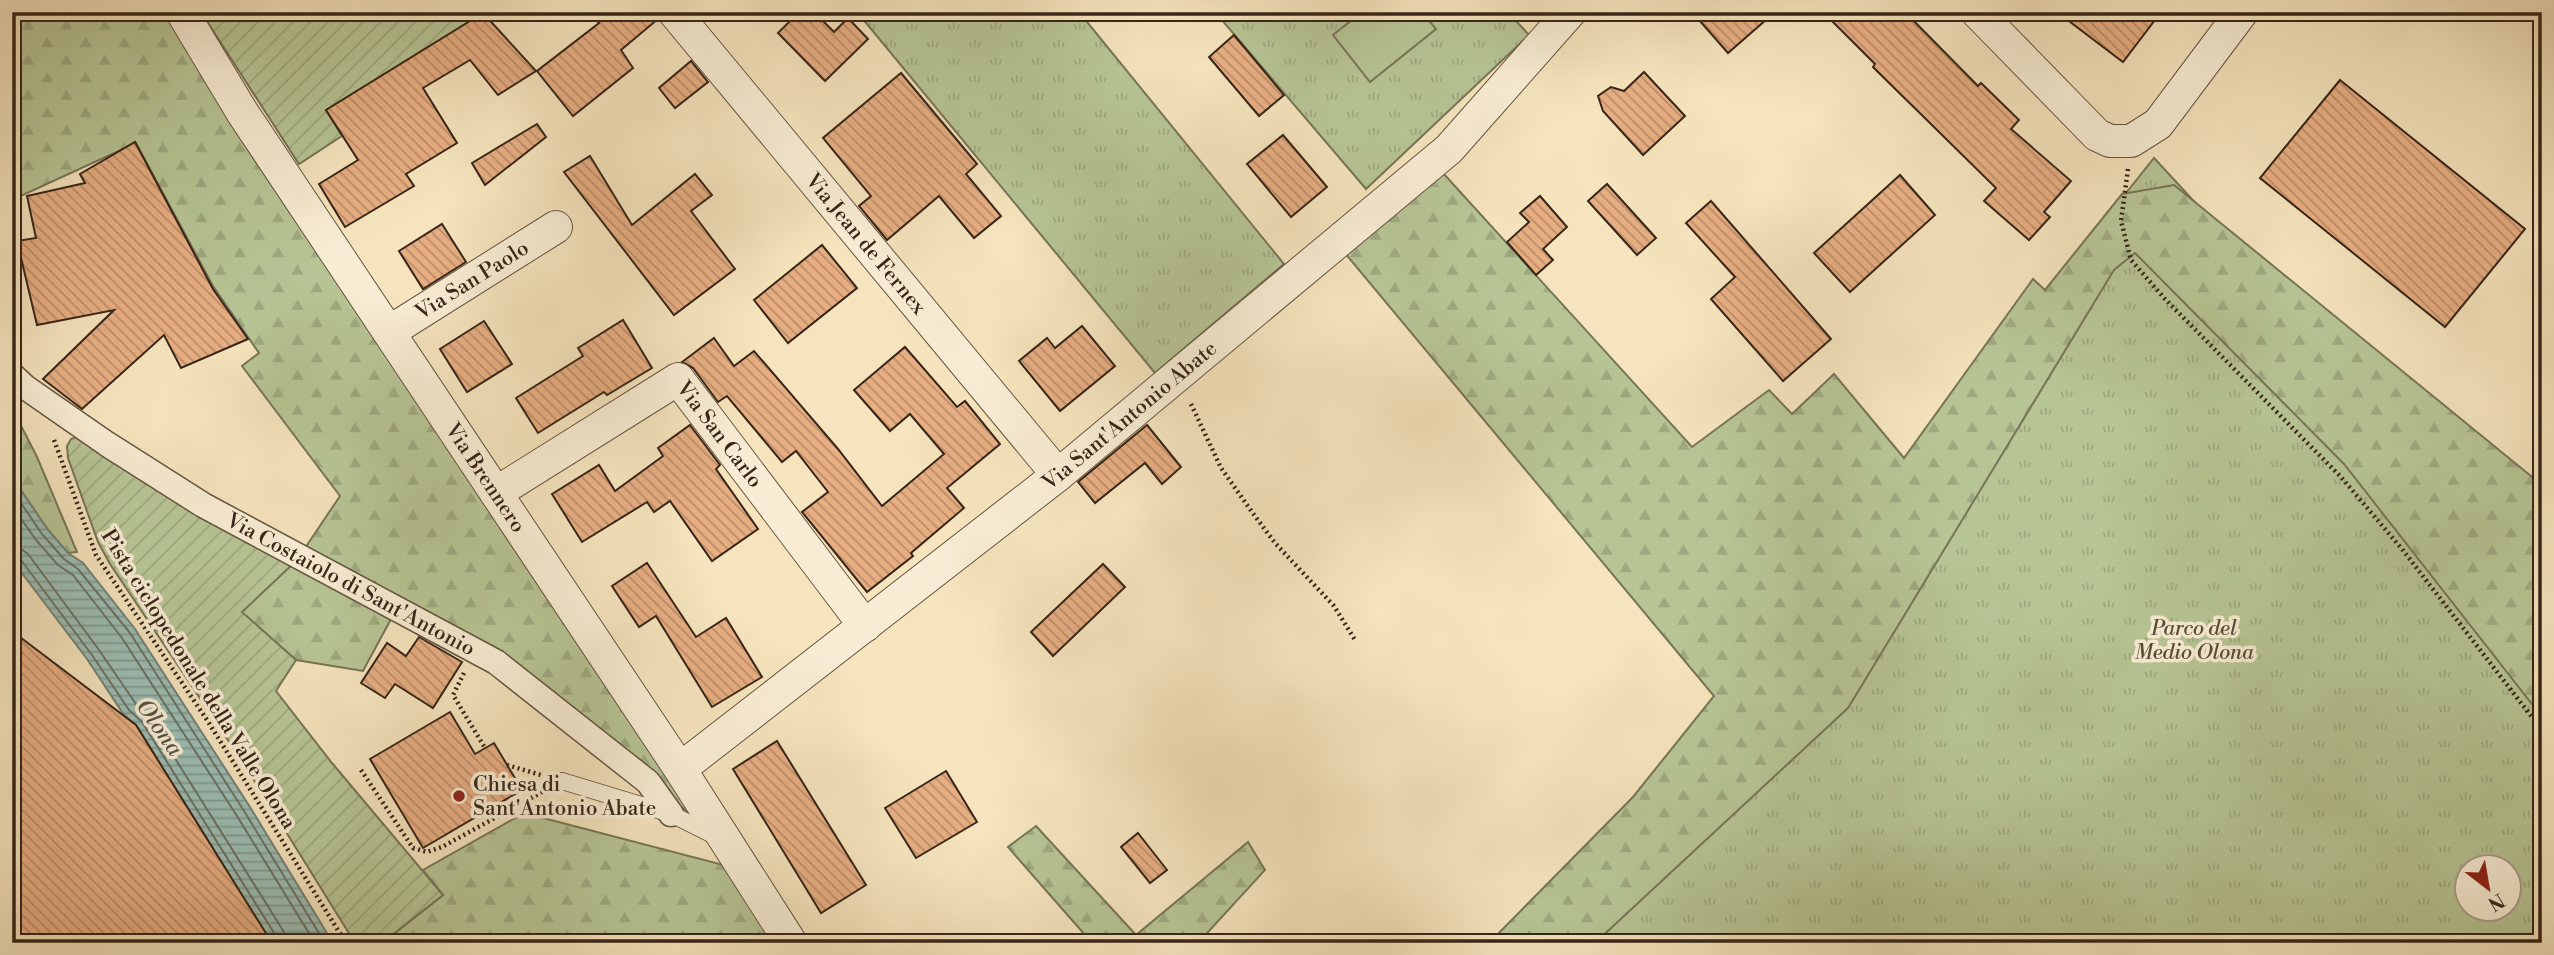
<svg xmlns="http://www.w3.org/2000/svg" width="2554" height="955" viewBox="0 0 2554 955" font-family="'Libre Bodoni',serif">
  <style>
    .grass { fill: url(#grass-tufts); stroke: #777557; stroke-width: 2; fill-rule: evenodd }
    .forest { fill: url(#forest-firs); stroke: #777557; stroke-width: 2 }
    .garden { fill: url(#garden-furrows); stroke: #777557; stroke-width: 2 }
    .pitch { fill: #b7c595; stroke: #777557; stroke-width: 2 }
    .water { fill: url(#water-rules); stroke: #748176; stroke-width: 2 }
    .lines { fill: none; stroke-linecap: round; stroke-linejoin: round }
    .shore { stroke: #6a7266; stroke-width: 2 }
    .building { fill: url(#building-back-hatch); stroke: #372519; stroke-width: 2 }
    .service-casing { stroke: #665542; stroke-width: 18 }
    .pedestrian-casing { stroke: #665542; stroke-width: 27 }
    .minor-casing { stroke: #665542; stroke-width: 34 }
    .path { stroke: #372519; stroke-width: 4.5; stroke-dasharray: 2 3.5; stroke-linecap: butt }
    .service { stroke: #f8edd4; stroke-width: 16 }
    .pedestrian { stroke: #f8edd4; stroke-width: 24 }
    .minor { stroke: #f8edd4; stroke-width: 32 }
    .poi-dot { fill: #8f2418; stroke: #f8edd4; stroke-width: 2.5 }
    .labels { text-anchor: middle; stroke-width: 7; stroke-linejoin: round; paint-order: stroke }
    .street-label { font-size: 21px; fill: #372519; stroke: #f8edd4 }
    .park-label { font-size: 21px; font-style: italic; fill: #574d38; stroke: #f8edd4 }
    .poi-label { font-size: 21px; fill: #372519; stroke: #f8edd4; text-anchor: start }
    .water-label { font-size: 23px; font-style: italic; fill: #555348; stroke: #f8edd4 }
  </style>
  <defs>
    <pattern id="grass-tufts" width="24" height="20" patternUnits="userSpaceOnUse" patternTransform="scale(1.75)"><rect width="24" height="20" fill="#b7c595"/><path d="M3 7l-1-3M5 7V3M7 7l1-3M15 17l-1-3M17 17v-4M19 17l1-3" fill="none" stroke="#9ea980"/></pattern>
    <pattern id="forest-firs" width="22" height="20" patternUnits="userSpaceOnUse" patternTransform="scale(1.75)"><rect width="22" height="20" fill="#b7c595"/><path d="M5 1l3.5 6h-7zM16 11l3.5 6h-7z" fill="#9ea980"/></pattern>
    <pattern id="garden-furrows" width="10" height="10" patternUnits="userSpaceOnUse" patternTransform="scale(1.75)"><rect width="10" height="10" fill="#b7c595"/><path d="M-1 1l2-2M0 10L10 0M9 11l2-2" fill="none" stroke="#9ea980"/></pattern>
    <pattern id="water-rules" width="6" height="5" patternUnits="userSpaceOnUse" patternTransform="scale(1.75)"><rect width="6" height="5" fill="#9cbeb4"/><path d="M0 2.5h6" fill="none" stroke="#809a92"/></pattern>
    <pattern id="building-back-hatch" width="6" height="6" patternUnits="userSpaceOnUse" patternTransform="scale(1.75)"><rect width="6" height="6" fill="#e7ae82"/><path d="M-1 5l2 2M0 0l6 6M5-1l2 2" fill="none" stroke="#bc8d6a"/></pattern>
  </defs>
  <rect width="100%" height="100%" fill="#f5e4bd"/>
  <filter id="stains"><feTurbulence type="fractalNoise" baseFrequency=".00286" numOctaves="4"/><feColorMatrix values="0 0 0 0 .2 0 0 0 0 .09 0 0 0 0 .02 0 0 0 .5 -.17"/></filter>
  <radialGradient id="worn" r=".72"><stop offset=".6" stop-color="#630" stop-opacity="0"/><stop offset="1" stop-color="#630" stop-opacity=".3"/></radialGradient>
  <g class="grass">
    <polygon points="857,12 1079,12 1284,264 1155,373"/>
    <polygon points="1215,12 1508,12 1529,35 1366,189"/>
    <path d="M2154,158L2372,394L2542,544V943H1527ZM2466,867H2508V909H2466Z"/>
  </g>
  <g class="forest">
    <polygon points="12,12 183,12 724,840 563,716 397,608 363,671 296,660 241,612 297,560 340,496 242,366 259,353 213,286 136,143 12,200"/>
    <polygon points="1443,173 1692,447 1769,390 1792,414 1834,374 1904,458 2033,279 2045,290 2122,194 2174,185 2542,485 2542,717 2344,464 2135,253 2114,270 1848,708 1595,943 1489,943 1633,797 1714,696 1339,246"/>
    <polygon points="12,408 37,457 77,552 68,553 48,530 12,477"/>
    <polygon points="524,813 739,869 789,943 382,943 443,895 423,870"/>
    <polygon points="1036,826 1136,935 1248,842 1265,870 1198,943 1092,943 1008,847"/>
  </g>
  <g class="garden">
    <polygon points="201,12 483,12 483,13 326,110 342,136 299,164"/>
    <polygon points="77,437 297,560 242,612 296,660 276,691 332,763 443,895 382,943 355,943 242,761 110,564 98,542 68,458 67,446 71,439"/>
  </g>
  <polygon class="pitch" points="1362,12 1422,12 1436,29 1370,82 1333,35"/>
  <polygon class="water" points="12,477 48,530 68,553 83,563 135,629 250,807 333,943 272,943 136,725 124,715 87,659 12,560"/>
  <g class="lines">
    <g class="shore">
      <polyline points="12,490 42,534 64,559 78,569 130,633 244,811 325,943"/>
      <polyline points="12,506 36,540 58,565 73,575 122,638 237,816 315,943"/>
      <polyline points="12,548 21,549 28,554 99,650 136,704 149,717 284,932 286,943"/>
      <polyline points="12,556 21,560 92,655 129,710 142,722 276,936 277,943"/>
    </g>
  </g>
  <g class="building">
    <polygon points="590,12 656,12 658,19 621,50 633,68 573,116 537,71 599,23"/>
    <polygon points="799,12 814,12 834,32 848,18 868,39 825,81 778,33"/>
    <polygon points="1692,12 1775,12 1728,53"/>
    <polygon points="1823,12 1905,12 1978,86 1981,83 2019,120 2011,129 2071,181 2044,212 2050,217 2029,240 1984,201 1996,188 1873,67 1875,64"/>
    <polygon points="2057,12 2161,12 2123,62"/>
    <polygon points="483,13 536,71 498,95 470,60 423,88 457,143 406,174 414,186 345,227 319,184 358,160 326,110"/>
    <polygon points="1234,35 1284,95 1259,116 1209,57"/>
    <polygon points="691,61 708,82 675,108 659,88"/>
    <polygon points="1644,72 1685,116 1643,155 1603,111 1598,96 1611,87 1624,91"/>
    <polygon points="901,73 977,164 966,174 1001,216 974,238 939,196 887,240 859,206 871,196 823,138"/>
    <polygon points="2340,80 2525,229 2445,327 2260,178"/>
    <polygon points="537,124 546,137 485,185 472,163"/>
    <polygon points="1283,135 1327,187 1291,217 1247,164"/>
    <polygon points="135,142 213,289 248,339 181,368 164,335 82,409 43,379 114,310 37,325 17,241 36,238 27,196 85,183 80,174"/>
    <polygon points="590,156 632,225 695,174 712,195 691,211 735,269 674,315 564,172"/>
    <polygon points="1900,175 1935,215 1850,292 1814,253"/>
    <polygon points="1607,184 1656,238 1637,255 1588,201"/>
    <polygon points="1540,196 1567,227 1543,249 1553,260 1536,275 1507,242 1529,222 1520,213"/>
    <polygon points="1711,201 1831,339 1783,381 1711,299 1735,277 1686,223"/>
    <polygon points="442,224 466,262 423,289 399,251"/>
    <polygon points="822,245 857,288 788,343 754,300"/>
    <polygon points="623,320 652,368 607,395 604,392 538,433 516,398 583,356 578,348"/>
    <polygon points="484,321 512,364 467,392 440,349"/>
    <polygon points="1082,326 1115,366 1060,411 1019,361 1047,338 1055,348"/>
    <polygon points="714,338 734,366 754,351 838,449 882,506 944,454 910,414 890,431 854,390 905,347 957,407 965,401 1000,444 947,488 964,508 911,553 913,556 867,592 802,512 828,492 796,451 782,462 727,396 718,402 693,368 682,362"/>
    <polygon points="690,425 720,465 716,469 758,529 712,561 670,501 654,512 647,502 582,542 552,494 599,465 615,491 663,456 658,448"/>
    <polygon points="1147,425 1181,467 1162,484 1145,463 1095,503 1078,482"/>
    <polygon points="647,563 696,637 726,618 762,677 712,707 656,616 639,627 612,586"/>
    <polygon points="1103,564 1125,587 1053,656 1031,632"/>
    <polygon points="12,631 136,725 272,943 12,943"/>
    <polygon points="419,637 462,662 433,708 395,684 385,698 361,683 387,643 406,656"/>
    <polygon points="450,712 475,754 494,743 522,790 423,848 370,759"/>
    <polygon points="777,741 866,885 821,913 733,769"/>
    <polygon points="946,771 977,822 916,858 885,808"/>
    <polygon points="1138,833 1167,870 1150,883 1121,847"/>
  </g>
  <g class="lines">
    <defs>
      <polyline id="service" points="562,781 671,814 717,837"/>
      <g id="pedestrian">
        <path id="s1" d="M12,375L25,387L107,444L203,505L496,662L648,782L671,814"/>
      </g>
      <g id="minor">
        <path id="s2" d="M182,12L242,112L680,769L791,943"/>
        <path id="s3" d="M674,12L1058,475"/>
        <polyline points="1977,12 2097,135 2110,141 2131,141 2158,124 2242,12"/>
        <path id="s4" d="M389,332L556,227"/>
        <path id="s5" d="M496,493L678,379L865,626"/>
        <path id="s6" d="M680,769L1058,475L1449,149L1570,12"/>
      </g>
    </defs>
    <use href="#service" class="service-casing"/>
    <use href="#pedestrian" class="pedestrian-casing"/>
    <use href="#minor" class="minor-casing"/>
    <g class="path">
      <polyline points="2128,169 2121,221 2131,260 2165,299 2341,477 2402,549 2542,730"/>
      <polyline points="1191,404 1221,468 1252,512 1275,543 1334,606 1355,640"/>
      <polyline points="54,440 96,555 207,720 346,943"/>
      <polyline points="464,673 453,695 485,748"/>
      <polyline points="507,765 541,775"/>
      <polyline points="361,770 413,848 427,852 442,847 542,792"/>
    </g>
    <use href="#service" class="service"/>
    <use href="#pedestrian" class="pedestrian"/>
    <use href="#minor" class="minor"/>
  </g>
  <circle class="poi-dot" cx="459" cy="796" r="7"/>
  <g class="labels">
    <g class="street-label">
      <text dy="7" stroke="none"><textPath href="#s3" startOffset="301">Via Jean de Fernex</textPath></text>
      <text dy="7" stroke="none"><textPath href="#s4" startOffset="98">Via San Paolo</textPath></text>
      <text dy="7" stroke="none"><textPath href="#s6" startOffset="572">Via Sant'Antonio Abate</textPath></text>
      <text dy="7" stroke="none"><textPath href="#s5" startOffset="284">Via San Carlo</textPath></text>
      <text dy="7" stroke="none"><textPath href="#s2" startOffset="556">Via Brennero</textPath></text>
      <text dy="7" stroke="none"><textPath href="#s1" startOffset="399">Via Costaiolo di Sant'Antonio</textPath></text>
      <text transform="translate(199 679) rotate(58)" y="7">Pista ciclopedonale della Valle Olona</text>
    </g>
    <g class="park-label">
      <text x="2194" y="635">Parco del<tspan x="2194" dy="24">Medio Olona</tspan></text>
    </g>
    <g class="poi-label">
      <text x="473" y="791">Chiesa di<tspan x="473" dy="24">Sant'Antonio Abate</tspan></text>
    </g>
    <g class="water-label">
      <text transform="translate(160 727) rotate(55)" y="8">Olona</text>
    </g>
  </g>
  <rect width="2554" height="955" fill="none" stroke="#f5e4bd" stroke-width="42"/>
  <rect x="14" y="14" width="2526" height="927" fill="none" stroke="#372519" stroke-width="3.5"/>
  <rect x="21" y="21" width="2512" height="913" fill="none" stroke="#372519" stroke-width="2"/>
  <g transform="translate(2488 888) rotate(149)"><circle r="33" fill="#f8edd4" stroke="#ab9d89" stroke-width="2"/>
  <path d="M0-5L12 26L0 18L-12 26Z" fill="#8f2418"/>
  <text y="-10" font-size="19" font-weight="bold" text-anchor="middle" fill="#372519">N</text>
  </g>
  <rect width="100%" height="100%" filter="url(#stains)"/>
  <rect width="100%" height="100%" fill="url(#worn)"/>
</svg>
